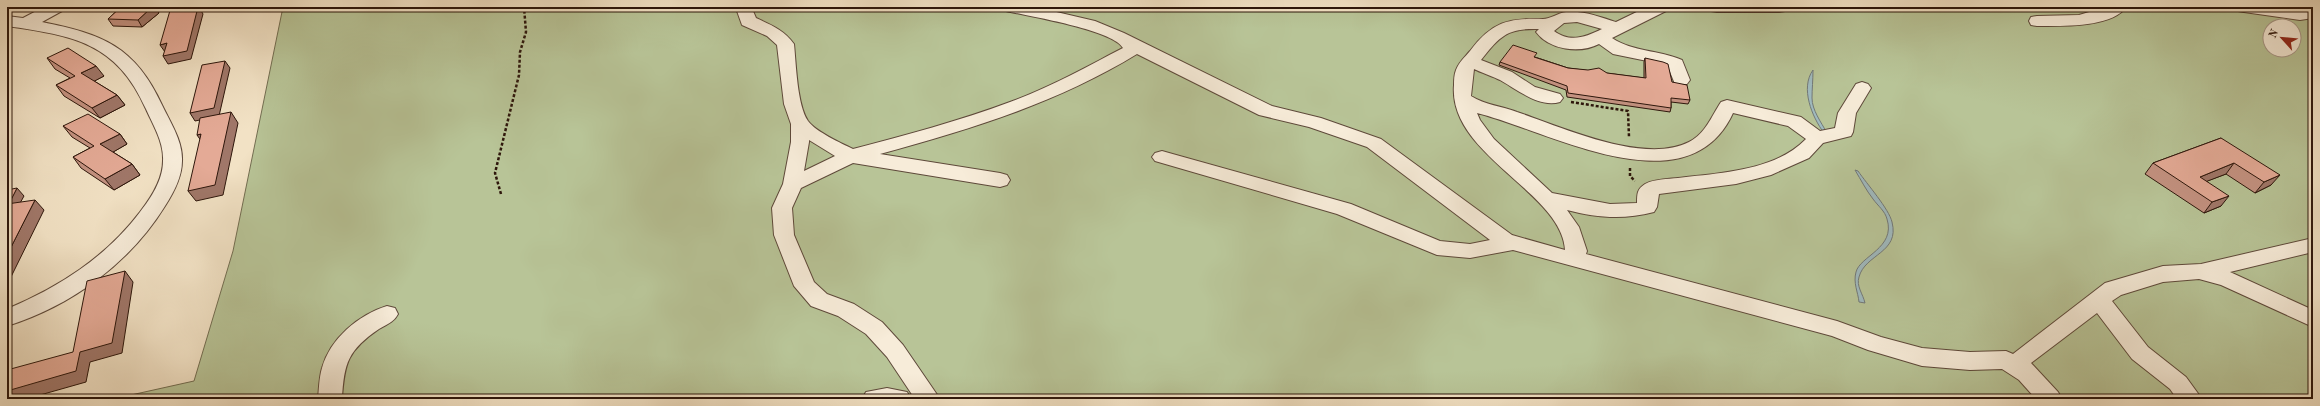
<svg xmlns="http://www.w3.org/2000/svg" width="2320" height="406" viewBox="0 0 2320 406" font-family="'Old Standard TT',serif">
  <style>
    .green { fill: #b8c497; stroke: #726d51; fill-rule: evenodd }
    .water { fill: #a0bbc0; stroke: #727978 }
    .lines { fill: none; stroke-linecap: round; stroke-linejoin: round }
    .minor-casing { stroke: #5e493a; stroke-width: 2 }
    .path { stroke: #2d160b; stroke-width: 2.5; stroke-dasharray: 3 2; stroke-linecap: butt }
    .minor { fill: #f7ecd9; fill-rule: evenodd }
    .wall { fill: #c49281; stroke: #2d160b }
    .shaded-wall { fill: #a07769; stroke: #2d160b }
    .building { fill: #e4aa96; stroke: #2d160b }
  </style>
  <rect width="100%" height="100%" fill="#f2e2c5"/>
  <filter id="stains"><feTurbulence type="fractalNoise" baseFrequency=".005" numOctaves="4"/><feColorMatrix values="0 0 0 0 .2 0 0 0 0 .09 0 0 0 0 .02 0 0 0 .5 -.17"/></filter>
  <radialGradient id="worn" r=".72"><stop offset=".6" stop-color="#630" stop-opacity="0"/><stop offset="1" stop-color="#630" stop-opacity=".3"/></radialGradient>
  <path class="green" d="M283,7H2313V399H113L194,381L233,251ZM2270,26H2294V50H2270Z"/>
  <g class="water">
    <path d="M1813,70C1813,80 1812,89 1812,98C1812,110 1821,122 1827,133H1824C1812,117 1800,88 1813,70Z"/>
    <path d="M1855,170L1858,171C1867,184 1889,209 1892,222C1900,253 1865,254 1859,277C1856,286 1863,294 1865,303L1859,302C1858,292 1853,283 1856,272C1860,256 1896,248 1887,219C1885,211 1878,206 1873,199C1866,190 1861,180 1855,170Z"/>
  </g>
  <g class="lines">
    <defs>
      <g id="minor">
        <path d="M44,7H64L62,11L42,22C102,34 135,46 162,105C170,122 183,141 182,161C182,177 174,192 165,206C130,263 71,306 7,326V309C59,287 105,258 140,212C151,198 163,180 163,161C164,142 153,125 146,109C116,42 74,36 7,26V16L23,18Z"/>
        <path d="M739,7H755L753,11L756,18C771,25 784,30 794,44C796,63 797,105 808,121C816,132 841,143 853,149C906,135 959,121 1010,102C1049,88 1086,67 1123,48C1113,30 1028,16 1006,11L1004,7H1035L1095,21L1124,33L1272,106L1321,118L1381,139L1512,235L1565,250C1562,192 1448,155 1454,85C1454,80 1454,75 1456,70C1459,62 1465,57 1470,51C1492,22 1508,18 1543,19C1550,19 1558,13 1566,12C1582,10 1601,17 1616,22L1647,7H1668L1666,11L1612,38C1633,52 1659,50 1682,60L1690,80L1687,84H1675L1668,67L1662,64L1613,54L1599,44C1580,54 1549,50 1536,32L1539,29C1507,28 1500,36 1481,60L1512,72L1535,87L1560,94L1563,98L1560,102C1539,108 1518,90 1500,80C1492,76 1482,73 1474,69L1471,96C1485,105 1502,106 1517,112C1562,127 1644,165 1689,142C1706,133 1711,117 1721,102L1727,100L1801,117L1820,131L1835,128L1838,113L1856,84L1862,82L1868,84L1871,88L1856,113L1853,132L1851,136L1823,143L1809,158L1771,175L1736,184L1659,194L1657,207L1654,212C1624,220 1597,218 1567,210L1579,227L1587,251L1586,254L1837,321L1881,337L1922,348L1970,352L2006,351L2013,354L2105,283L2163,266L2201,264L2313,238V252L2230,272L2313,310V327L2221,285L2199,279L2163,282L2121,295L2112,301L2148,347L2186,377L2202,399H2177L2170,389L2132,359L2097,313L2031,363L2058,392L2062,399H2036L2019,380L2002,369L1970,370L1922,366L1868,350L1832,336L1513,250L1470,258L1437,255L1337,214L1155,161L1152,157L1155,153L1162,151L1169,153L1351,204L1440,241L1470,244L1490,240L1367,147L1309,127L1259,115L1137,54C1057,103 969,130 880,154L1000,173L1007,175L1010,180L1007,185L1000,187L853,163L801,188L792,208L794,235L814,282L827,294L854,304L882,322L903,345L940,399H915L887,357L866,334L838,316L811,306L794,286L774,235L772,208L783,184L791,142V124L784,104L777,45L767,36L742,25L737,11ZM1577,22L1602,29C1586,37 1570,43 1554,31L1564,23ZM1477,113C1549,131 1688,211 1733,113L1788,126L1806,139C1775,171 1720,173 1678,178C1668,179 1654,179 1645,184C1637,189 1637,194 1637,203L1610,204L1552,193L1494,139L1480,120ZM809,140L835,156L804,171L809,142Z"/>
        <polygon points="1709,7 1787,7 1785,11 1779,12 1717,12 1711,11"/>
        <path d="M2106,7H2126C2112,28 2060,26 2037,26L2031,25L2029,21L2031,17L2037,16L2079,15Z"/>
        <polygon points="2236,7 2279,7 2300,10 2313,8 2313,18 2300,20 2244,12 2238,11"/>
        <path d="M387,306L395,308L398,314C394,322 386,325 379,329C348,350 344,363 342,399H318C319,389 319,378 322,368C330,339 358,315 387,306Z"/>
        <polygon points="887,388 907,392 911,399 862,399 866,392"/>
      </g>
    </defs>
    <use href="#minor" class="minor-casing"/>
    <g class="path">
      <polyline points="1571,102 1628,111 1629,137"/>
      <polyline points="1630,168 1630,176 1635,181"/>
      <polyline points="501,194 495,173 519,75 520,52 526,32 524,7"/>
    </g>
    <use href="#minor" class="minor"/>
  </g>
  <g class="wall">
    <polygon points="121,7 155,7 159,13 142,27 113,26 108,19"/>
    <polygon points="1535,57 1568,68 1644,78 1644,62 1645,58 1672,82 1690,100 1688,104 1671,102 1671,108 1670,112 1567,97 1566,90 1499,65 1500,62"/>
    <polygon points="47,58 104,76 94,81 117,95 125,105 100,118 64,96 56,85 70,78 55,69"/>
    <polygon points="63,126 120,134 127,144 113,152 132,164 140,175 114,190 81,168 73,157 90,148 72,137"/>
    <polygon points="2221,138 2271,185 2255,193 2226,174 2207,181 2221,206 2204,213 2145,174 2153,163"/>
  </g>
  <g class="shaded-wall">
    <polygon points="152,7 155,7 159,13 142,27 138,20"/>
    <polygon points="199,7 203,14 191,59 168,64 163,56"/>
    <polygon points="167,43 165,52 160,45"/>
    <polygon points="225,61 230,68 219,116 195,121 190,113"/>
    <polygon points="96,66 104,76 89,84 81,73"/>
    <polygon points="117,95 125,105 100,118 92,108"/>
    <polygon points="231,112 238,123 223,195 196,201 188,191"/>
    <polygon points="120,134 127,144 108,155 100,144"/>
    <polygon points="201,134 204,145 197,135"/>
    <polygon points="2234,163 2226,174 2192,187 2200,177"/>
    <polygon points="132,164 140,175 114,190 105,179"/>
    <polygon points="2280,175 2271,185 2255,193 2264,182"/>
    <polygon points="17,188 24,196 14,214 7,207"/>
    <polygon points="2229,196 2221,206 2204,213 2212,202"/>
    <polygon points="35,200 44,210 7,285 7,255"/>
    <polygon points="125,271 133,282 122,353 90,362 86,382 26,399 7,399 7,391 80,352"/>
  </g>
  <g class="building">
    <polygon points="121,7 152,7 138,20 108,19"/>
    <polygon points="171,7 198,7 187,51 163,56 167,43 160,45"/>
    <polygon points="1513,45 1537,53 1534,57 1568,68 1588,70 1599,68 1607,73 1646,78 1645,58 1663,62 1668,64 1672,82 1687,85 1690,100 1671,98 1671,108 1568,93 1567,86 1500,62"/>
    <polygon points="68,48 96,66 81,73 117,95 92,108 56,85 75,76 47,58"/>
    <polygon points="225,61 214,108 190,113 202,65"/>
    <polygon points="231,112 215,185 188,191 201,134 197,135 200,118"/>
    <polygon points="88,114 120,134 100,144 132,164 105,179 73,157 94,146 63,126"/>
    <polygon points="2221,138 2280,175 2264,182 2234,163 2200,177 2229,196 2212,202 2153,163"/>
    <polygon points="17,188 9,204 7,204 7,190"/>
    <polygon points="35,200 7,255 7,204"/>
    <polygon points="125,271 112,343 80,352 76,371 7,391 7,370 73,352 87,281"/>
  </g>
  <rect width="2320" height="406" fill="none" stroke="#f2e2c5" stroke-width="24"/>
  <rect x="8" y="8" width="2304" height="390" fill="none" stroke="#2d160b" stroke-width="2"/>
  <rect x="12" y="12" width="2296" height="382" fill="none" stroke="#2d160b"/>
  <g transform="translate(2282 38) rotate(297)"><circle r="19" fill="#f7ecd9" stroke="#a69687"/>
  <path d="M0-3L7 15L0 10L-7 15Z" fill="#8f2418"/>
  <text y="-6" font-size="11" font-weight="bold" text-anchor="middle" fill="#2d160b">N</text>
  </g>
  <rect width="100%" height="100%" filter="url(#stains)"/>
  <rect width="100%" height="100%" fill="url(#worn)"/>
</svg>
